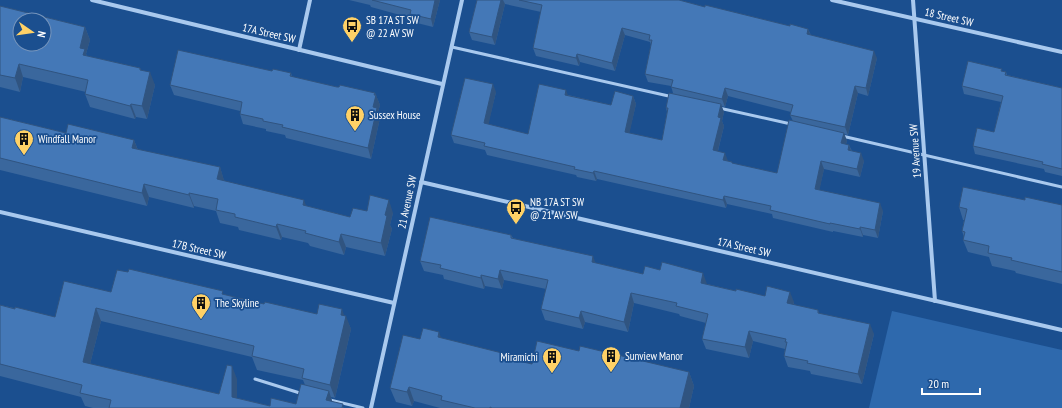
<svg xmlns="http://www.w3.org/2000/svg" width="1062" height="408" viewBox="0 0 1062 408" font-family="'PT Sans Narrow',sans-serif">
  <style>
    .green { fill: #2e69ad }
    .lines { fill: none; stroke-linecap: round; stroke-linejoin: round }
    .service { stroke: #a9c9ee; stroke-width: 3 }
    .minor { stroke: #a9c9ee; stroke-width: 4 }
    .wall { fill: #3a679d; fill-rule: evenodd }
    .shaded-wall { fill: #305480 }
    .building { fill: #4478b7; stroke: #305480; fill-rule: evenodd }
    .labels { text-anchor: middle; stroke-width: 3.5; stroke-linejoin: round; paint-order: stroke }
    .street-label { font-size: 11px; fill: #fff; stroke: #1b4f8f }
    .poi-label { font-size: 11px; fill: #fff; stroke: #1b4f8f; text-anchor: start }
  </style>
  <rect width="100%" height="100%" fill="#1b4f8f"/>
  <polygon class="green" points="892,311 1062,350 1062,408 869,408"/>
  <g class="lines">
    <g class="service">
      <polyline points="452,47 673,97"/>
      <polyline points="719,108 791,124"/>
      <polyline points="842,136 1062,187"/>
      <polyline points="255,379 303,394"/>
      <polyline points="330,400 363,408"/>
    </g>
    <g class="minor">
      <polyline points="92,0 442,84"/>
      <polyline points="832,0 1062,52"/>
      <polyline points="913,0 935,301"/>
      <polyline points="299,50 310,0"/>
      <polyline points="421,182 1062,330"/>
      <polyline points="0,212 394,303"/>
      <polyline points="371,408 462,0"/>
    </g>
  </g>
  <g class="wall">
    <polygon points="349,0 440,0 433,27 413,22 411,18 371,7 370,5"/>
    <path d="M477,0H679L705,7L790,26L808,29L811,35L877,58L868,96L858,93L848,135L844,134L847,141L846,144L849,145L852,151L864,161L860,177L824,169L819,190L883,211L878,238L863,235V237L833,231V232L773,218L772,214L727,204L726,208L597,179L596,181L577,177L576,175L487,155L485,150L454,143L451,135L496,92L488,124L528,134L568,95L611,105L633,96L636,104L629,133L662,140L667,112L666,108L673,93L671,86L648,82L645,74L651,45L650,42L625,35L615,71L580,62L579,66L536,56L533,48L541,12L505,4L495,45L472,40L469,32ZM728,96L791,112L790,115L793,121L777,173L733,164L728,161L718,151L724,126L722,121L724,112L721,106L725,107Z"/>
    <polygon points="0,6 85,27 90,40 86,54 87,56 140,68 141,70 155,85 147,119 136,117 135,119 90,107 85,94 86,92 23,77 20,92 0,87 0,89"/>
    <polygon points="1002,69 1002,71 1006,72 1007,75 1062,88 1062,176 1045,172 1044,169 975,154 973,146 994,132 1001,102 964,94 962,86"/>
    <polygon points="272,71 291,73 292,77 337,87 375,93 380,105 378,112 380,118 371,159 286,138 285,135 266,131 266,129 243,124 240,114 240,111 174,95 170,85"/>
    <polygon points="0,117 66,133 134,140 138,150 220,167 224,181 307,206 350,217 367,211 393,213 390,225 392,229 385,256 346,247 344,255 310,246 308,243 282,237 281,240 239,230 238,227 220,223 216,211 194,206 194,208 149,197 147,206 0,170"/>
    <polygon points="1025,200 1062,205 1062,284 1016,273 1015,271 992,266 989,257 968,252 963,240 964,237 962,231 964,220 963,220 959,207"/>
    <polygon points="511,235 513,238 596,263 643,274 707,284 736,291 794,302 794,305 818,310 819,313 874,334 862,384 811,374 810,371 788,367 784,356 785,349 753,341 749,358 706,349 702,339 706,323 680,316 679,314 634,303 628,332 585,322 583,329 545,320 541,309 546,289 504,280 502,289 485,286 484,289 444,279 443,275 424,271 420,261"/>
    <path d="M111,292L225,295L264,304L317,314L345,316L351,329L335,398L331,397L332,401L344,408H93L85,406L81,397L0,376V305L55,317ZM101,321L252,357L257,370L303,380L305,385L296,404L270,406L237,398V379L219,394L90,364Z"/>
    <polygon points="441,338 504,358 532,364 579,351 689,372 694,386 689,408 440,408 414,401 412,406 396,402 390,388 420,339"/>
  </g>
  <g class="shaded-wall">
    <polygon points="435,0 440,0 433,27 431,19"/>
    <polygon points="501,0 503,0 505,4 495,45 492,37"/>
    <polygon points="85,27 90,40 86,54 89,62 88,68 80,48"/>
    <polygon points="622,28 625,35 615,71 612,63"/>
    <polygon points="808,29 811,36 807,34"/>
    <polygon points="874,51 877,58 868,96 866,88"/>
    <polygon points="577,54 580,62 579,66 576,58"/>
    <polygon points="19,64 23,77 20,92 15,78"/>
    <polygon points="150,72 155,85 147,119 142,106"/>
    <polygon points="493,84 496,92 487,131 484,123"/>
    <polygon points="855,86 858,93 848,135 845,127"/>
    <polygon points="725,88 728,96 725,107 722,99"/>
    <polygon points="566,90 569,98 565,95"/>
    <polygon points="375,93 376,96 376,95 380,105 378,112 380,118 371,159 368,148"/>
    <polygon points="633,96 636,104 628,140 625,132"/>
    <polygon points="131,104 136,117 135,119 130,106"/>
    <polygon points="721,104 724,112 722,121 724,126 716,158 713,150 718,117"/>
    <polygon points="844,133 847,141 844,151 841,143"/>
    <polygon points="134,140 139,153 132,148"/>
    <polygon points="849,145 852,153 848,150"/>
    <polygon points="725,153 728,161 726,168 723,160"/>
    <polygon points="861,153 864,161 860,177 857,169"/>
    <polygon points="821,161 824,169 818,197 815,189"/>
    <polygon points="220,167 224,180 222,192 217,179"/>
    <polygon points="594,171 597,179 596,181 593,173"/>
    <polygon points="144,184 149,197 147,206 142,193"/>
    <polygon points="189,193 194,206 194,208 189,195"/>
    <polygon points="724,196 727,204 726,208 723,200"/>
    <polygon points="304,200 309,213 303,205"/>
    <polygon points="389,200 393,213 390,225 392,229 385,256 381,243 385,215"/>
    <polygon points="880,203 883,211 878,238 875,230"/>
    <polygon points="277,224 282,237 281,240 276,227"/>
    <polygon points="860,227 863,235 863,237 860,229"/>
    <polygon points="341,234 346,247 344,255 339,242"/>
    <polygon points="593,256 597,267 592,262"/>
    <polygon points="500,270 504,280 502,289 498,279"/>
    <polygon points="703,273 707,284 701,283"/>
    <polygon points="481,275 485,286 484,289 481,278"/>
    <polygon points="790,292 794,302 791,314 787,303"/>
    <polygon points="631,293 634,303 628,332 624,322"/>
    <polygon points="96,308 101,321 87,376 83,362"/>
    <polygon points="342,309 345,318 346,316 351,329 335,398 330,385"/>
    <polygon points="581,311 585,322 583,329 579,318"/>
    <polygon points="870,324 874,334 862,384 858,374"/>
    <polygon points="749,331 753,341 749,358 745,347"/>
    <polygon points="439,332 444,346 438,337"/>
    <polygon points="232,366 237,379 237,408 232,397"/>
    <polygon points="689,372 694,386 689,408 680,408"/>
    <polygon points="409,387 414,401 412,406 407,392"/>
    <polygon points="329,391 333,404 326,400"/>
  </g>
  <g class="building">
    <polygon points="372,0 435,0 431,19 410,14 411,10"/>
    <polygon points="477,0 501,0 492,37 469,32"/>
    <polygon points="519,0 679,0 705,7 705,5 790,26 790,24 808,29 807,34 874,51 866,88 855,86 845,127 790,115 793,105 725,88 722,99 671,87 673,80 645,74 652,40 649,40 650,35 622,28 612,63 577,54 576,58 533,48 542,5"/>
    <path d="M0,6L85,27L80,48L85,49L83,55L140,68V70L150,72L142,106L131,104L130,106L85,94L88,80L19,64L15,78L0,75ZM20,20H44V44H20Z"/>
    <polygon points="178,50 272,71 273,69 291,73 290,76 337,87 339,87 340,85 375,93 374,95 376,95 373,107 377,108 368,148 282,127 283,125 263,121 263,119 240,114 242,102 170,85"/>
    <polygon points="968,61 1002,69 1001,71 1006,72 1005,75 1062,88 1062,169 1042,164 1043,162 973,146 977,128 994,132 1003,96 962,86"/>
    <polygon points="465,78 493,84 484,123 528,134 539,84 566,90 565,95 611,105 615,91 633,96 625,132 662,140 668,108 666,108 669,93 721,104 718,117 721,118 713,150 725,153 723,160 732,162 732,163 777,173 789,120 844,133 841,143 849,145 848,150 861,153 857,169 821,161 815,189 880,203 875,230 860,227 860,229 830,223 830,224 770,210 771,206 724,196 723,200 594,171 593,173 574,169 575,167 484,146 485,143 451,135"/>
    <polygon points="0,117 66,133 68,124 134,140 132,148 220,167 217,179 304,200 303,205 350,217 353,208 367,211 370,195 389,200 385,215 387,216 381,243 341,234 339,242 305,233 306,231 277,224 276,227 235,217 235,214 216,210 218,199 189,193 189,195 144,184 142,193 0,158"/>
    <polygon points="963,187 1025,200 1025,197 1062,205 1062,272 1011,260 1012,258 988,253 989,246 963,240 965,232 962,231 967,209 959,207"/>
    <polygon points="430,217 511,235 511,238 593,256 592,262 643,274 645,266 660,270 662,262 703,273 701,283 736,291 736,289 765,296 767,286 790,292 787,303 818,310 818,313 870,324 858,374 807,363 808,361 784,356 787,342 785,342 786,339 749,331 745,347 702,339 708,314 676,306 677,303 631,293 624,322 581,311 579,318 541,309 548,280 500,270 498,279 481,275 481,278 440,268 441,265 420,261"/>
    <polygon points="129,269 223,291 222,294 264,304 265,302 317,314 319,304 342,309 341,315 346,316 330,385 302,378 304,369 252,356 254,346 96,308 83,362 219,394 227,365 232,366 232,397 270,406 271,398 296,404 301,384 329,391 326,400 343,404 342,408 109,408 111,400 80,393 82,385 0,364 0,305 15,309 15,307 55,317 64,281 111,292 117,270 128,272"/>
    <polygon points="423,328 439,332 438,337 502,353 501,357 532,364 537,341 579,351 580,346 689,372 680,408 492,408 490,407 490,408 475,408 441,400 442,396 409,387 407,392 390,388 403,335 420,339"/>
  </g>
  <defs>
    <symbol id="bus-pin" viewBox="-11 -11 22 30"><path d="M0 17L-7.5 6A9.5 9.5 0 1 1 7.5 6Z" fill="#ffd166" stroke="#1b4f8f"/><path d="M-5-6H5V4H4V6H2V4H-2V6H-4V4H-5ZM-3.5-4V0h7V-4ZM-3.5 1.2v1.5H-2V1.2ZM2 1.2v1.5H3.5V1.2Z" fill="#111"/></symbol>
    <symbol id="building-pin" viewBox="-11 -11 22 30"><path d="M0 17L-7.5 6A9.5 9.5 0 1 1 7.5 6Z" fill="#ffd166" stroke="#1b4f8f"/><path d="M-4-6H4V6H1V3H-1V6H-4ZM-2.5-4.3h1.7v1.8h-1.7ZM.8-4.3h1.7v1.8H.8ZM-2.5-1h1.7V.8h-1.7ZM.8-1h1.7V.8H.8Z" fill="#111"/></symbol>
  </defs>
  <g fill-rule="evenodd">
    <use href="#bus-pin" x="341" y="15" width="22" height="30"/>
    <use href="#building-pin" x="344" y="104" width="22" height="30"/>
    <use href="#building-pin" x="13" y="128" width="22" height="30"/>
    <use href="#bus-pin" x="505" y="197" width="22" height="30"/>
    <use href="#building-pin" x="190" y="292" width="22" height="30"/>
    <use href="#building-pin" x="600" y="345" width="22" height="30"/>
    <use href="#building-pin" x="541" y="346" width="22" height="30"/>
  </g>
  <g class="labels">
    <g class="street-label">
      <text transform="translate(949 17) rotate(13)" y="4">18 Street SW</text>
      <text transform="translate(269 33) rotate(13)" y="4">17A Street SW</text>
      <text transform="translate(915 151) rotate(-94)" y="4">19 Avenue SW</text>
      <text transform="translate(407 202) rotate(-78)" y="4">21 Avenue SW</text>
      <text transform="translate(744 247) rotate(13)" y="4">17A Street SW</text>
      <text transform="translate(199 249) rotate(13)" y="4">17B Street SW</text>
    </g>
    <g class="poi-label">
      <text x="366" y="24">SB 17A ST SW<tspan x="366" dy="13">@ 22 AV SW</tspan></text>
      <text x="369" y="119">Sussex House</text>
      <text x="38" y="143">Windfall Manor</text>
      <text x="530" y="206">NB 17A ST SW<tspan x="530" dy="13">@ 21 AV SW</tspan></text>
      <text x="215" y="307">The Skyline</text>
      <text x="625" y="360">Sunview Manor</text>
      <text x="538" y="361" text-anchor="end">Miramichi</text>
    </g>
  </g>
  <g transform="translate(32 32) rotate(103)"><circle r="19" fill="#1b4f8f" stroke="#7695bc"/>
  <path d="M0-3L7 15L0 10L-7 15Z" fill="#ffd166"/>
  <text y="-6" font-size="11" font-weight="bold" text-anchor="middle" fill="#ffffff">N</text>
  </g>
  <path d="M922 388v6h58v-6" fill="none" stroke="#ffffff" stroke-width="2"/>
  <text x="928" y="388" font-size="12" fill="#ffffff" stroke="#1b4f8f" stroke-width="3" paint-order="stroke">20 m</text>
</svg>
